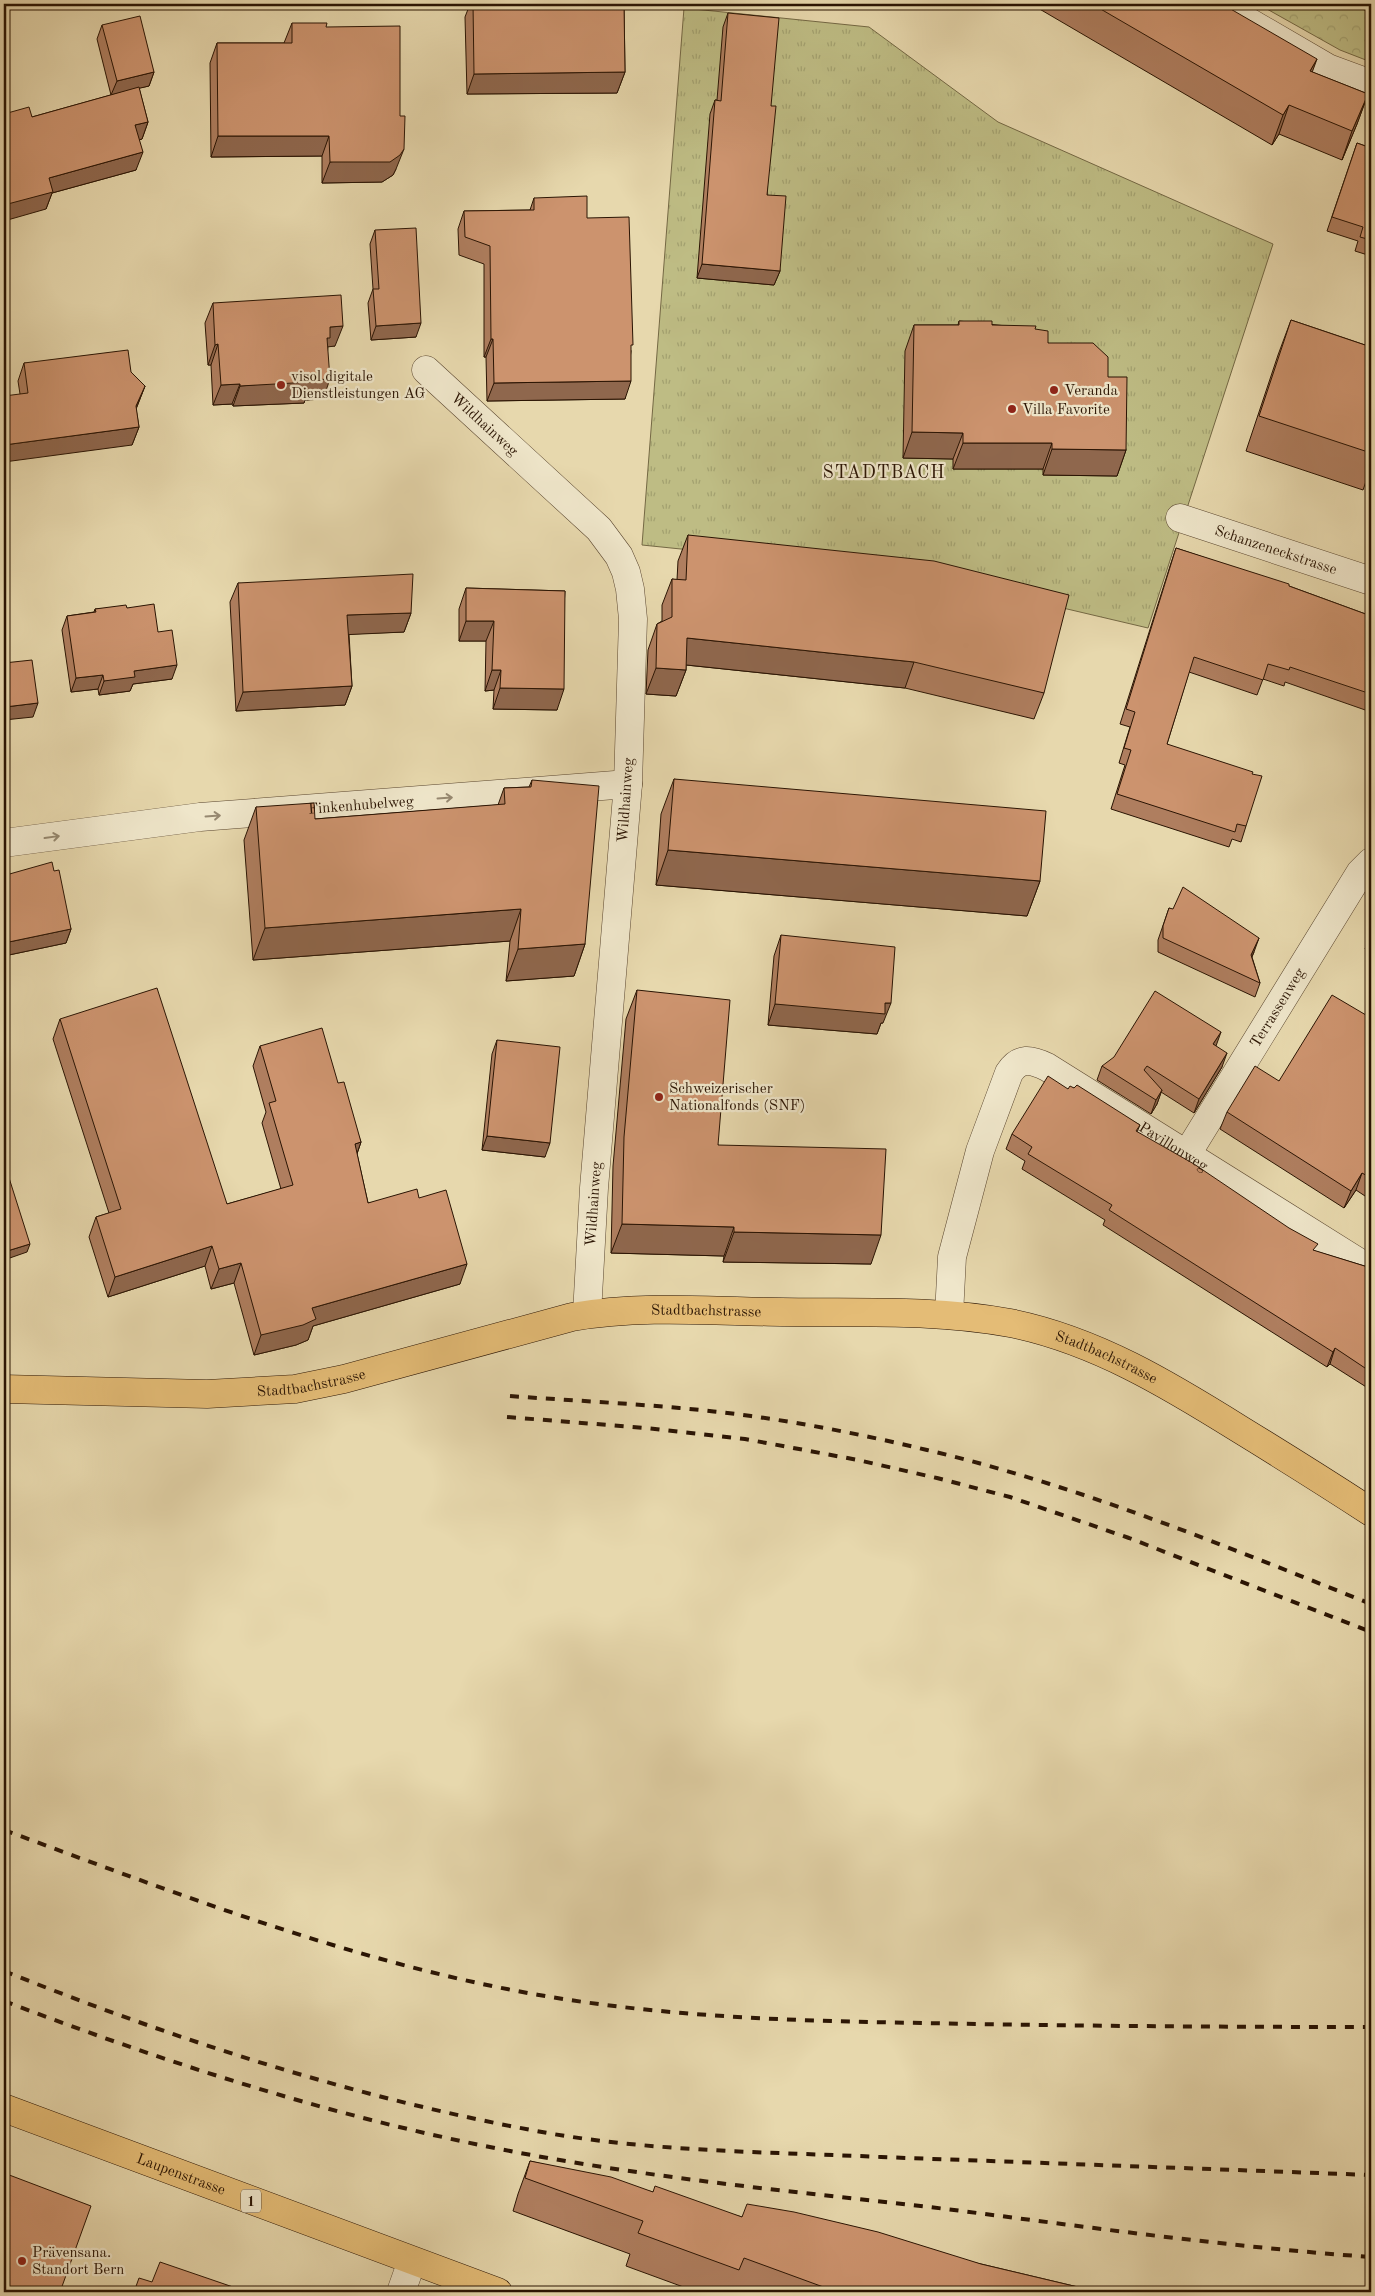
<svg xmlns="http://www.w3.org/2000/svg" width="1375" height="2296" viewBox="0 0 1375 2296" font-family="'Old Standard TT',serif">
  <style>
    .grass { fill: url(#grass-tufts); stroke: #746844 }
    .forest { fill: url(#forest-crowns); stroke: #746844 }
    .lines { fill: none; stroke-linecap: round; stroke-linejoin: round }
    .minor-casing { stroke: #59452e; stroke-width: 29 }
    .major-casing { stroke: #2a1403; stroke-width: 29 }
    .minor { stroke: #efe6ca; stroke-width: 28 }
    .major { stroke: #e4bc76; stroke-width: 28 }
    .rail { stroke: #2a1403; stroke-width: 4; stroke-dasharray: 9 9; stroke-linecap: butt }
    .wall { fill: #af7e5f; stroke: #2a1403 }
    .shaded-wall { fill: #8f674d; stroke: #2a1403 }
    .building { fill: #cc936e; stroke: #2a1403 }
    .oneway { stroke: #968870 }
    .poi-dot { fill: #8f2418; stroke: #efe6ca; stroke-width: 2 }
    .labels { text-anchor: middle; stroke-width: 4.5; stroke-linejoin: round; paint-order: stroke }
    .shield { fill: #efe6ca; stroke: #65533f; stroke-width: 1 }
    .shield-label { font-size: 14px; font-weight: bold; fill: #2a1403 }
    .poi-label { font-size: 15px; fill: #2a1403; stroke: #efe6ca; text-anchor: start }
    .street-label { font-size: 15px; fill: #2a1403; stroke: #efe6ca }
    .quarter-label { font-size: 18px; letter-spacing: 1px; fill: #2a1403; stroke: #efe6ca }
  </style>
  <defs>
    <pattern id="grass-tufts" width="24" height="20" patternUnits="userSpaceOnUse" patternTransform="scale(1.25)"><rect width="24" height="20" fill="#bebc84"/><path d="M3 7l-1-3M5 7V3M7 7l1-3M15 17l-1-3M17 17v-4M19 17l1-3" fill="none" stroke="#a3a170"/></pattern>
    <pattern id="forest-crowns" width="20" height="18" patternUnits="userSpaceOnUse" patternTransform="scale(1.25)"><rect width="20" height="18" fill="#bebc84"/><path d="M2 6a3 3 0 1 1 6 0M12 15a3 3 0 1 1 6 0" fill="none" stroke="#a3a170"/></pattern>
  </defs>
  <rect width="100%" height="100%" fill="#e7d8ad"/>
  <filter id="stains"><feTurbulence type="fractalNoise" baseFrequency=".004" numOctaves="4"/><feColorMatrix values="0 0 0 0 .2 0 0 0 0 .09 0 0 0 0 .02 0 0 0 .5 -.17"/></filter>
  <radialGradient id="worn" r=".72"><stop offset=".6" stop-color="#630" stop-opacity="0"/><stop offset="1" stop-color="#630" stop-opacity=".3"/></radialGradient>
  <polygon class="grass" points="684,8 869,27 998,122 1273,244 1148,628 914,573 642,545"/>
  <polygon class="forest" points="1258,4 1354,4 1371,14 1371,62 1340,50"/>
  <g class="lines">
    <defs>
      <g id="minor">
        <polyline points="1218,4 1328,68 1371,84"/>
        <path id="s1" d="M426,370L599,529L619,556L626,572L630,589L633,619L628,784L594,1188L587,1314"/>
        <path id="s2" d="M1180,518L1371,581"/>
        <path id="s3" d="M4,843L200,817L628,784"/>
        <path id="s4" d="M1187,1154L1360,873L1371,862"/>
        <path id="s5" d="M949,1315L952,1257L980,1151L1009,1073C1019,1057 1031,1059 1047,1067L1371,1270"/>
        <polyline points="401,2292 412,2261"/>
      </g>
      <g id="major">
        <path id="s6" d="M4,1389L207,1394L295,1389L344,1379L572,1317C641,1305 712,1311 781,1312C857,1313 935,1309 1010,1323C1095,1340 1169,1385 1241,1430C1285,1457 1328,1484 1371,1512"/>
        <path id="s7" d="M4,2108L498,2292"/>
      </g>
    </defs>
    <use href="#minor" class="minor-casing"/>
    <use href="#major" class="major-casing"/>
    <use href="#minor" class="minor"/>
    <use href="#major" class="major"/>
    <g class="rail">
      <path d="M510,1396C590,1402 671,1405 751,1416C809,1424 869,1436 927,1450C1080,1486 1225,1546 1371,1604"/>
      <polyline points="507,1417 646,1428 745,1439 858,1460 937,1478 1010,1497 1129,1538 1371,1632"/>
      <path d="M4,1830C178,1894 355,1963 539,1995C666,2017 794,2021 923,2023C1072,2026 1222,2027 1371,2027"/>
      <path d="M4,1971C181,2042 365,2101 553,2134C662,2152 772,2152 881,2157C1045,2163 1208,2169 1371,2175"/>
      <path d="M4,2001C159,2060 318,2112 480,2145C634,2177 791,2191 946,2209C1087,2227 1229,2247 1371,2257"/>
    </g>
  </g>
  <g class="wall">
    <polygon points="470,4 624,4 625,72 617,93 467,94 465,17"/>
    <polygon points="1031,4 1222,4 1312,72 1368,94 1357,124 1342,160 1279,134 1272,145"/>
    <polygon points="728,13 771,106 767,195 780,271 774,285 697,278 710,114 715,100 717,100 723,27"/>
    <polygon points="292,23 396,169 393,175 382,182 322,183 322,156 211,157 210,63 217,43 284,43"/>
    <polygon points="102,25 154,72 149,86 139,88 148,122 142,139 139,140 136,170 52,193 46,209 32,117 111,95 97,39"/>
    <polygon points="1357,143 1371,148 1371,256 1355,251 1358,241 1327,231"/>
    <polygon points="534,198 587,218 631,351 625,399 487,401 486,357 484,357 484,264 459,255 458,229 464,211 530,210"/>
    <polygon points="375,230 416,337 371,340 368,303 373,289 370,244"/>
    <polygon points="213,303 335,346 328,346 323,399 305,400 304,403 233,406 232,404 213,405 211,365 208,365 205,323"/>
    <polygon points="1291,320 1371,347 1371,467 1363,490 1246,451 1278,355"/>
    <polygon points="959,321 1035,329 1048,343 1108,377 1126,450 1117,476 1043,475 1043,469 953,469 953,459 903,458 905,351 914,325 958,325"/>
    <polygon points="24,363 131,372 145,386 136,409 139,427 132,445 20,394 18,381"/>
    <polygon points="688,535 1044,693 1034,719 905,688 686,665 686,670 676,696 646,694 648,650 657,624 662,621 662,605 672,579 677,580 678,561"/>
    <polygon points="1176,548 1289,586 1371,616 1371,712 1285,682 1284,686 1263,679 1257,695 1189,672 1167,744 1246,826 1241,842 1232,839 1229,847 1111,809 1125,765 1119,763 1130,727 1120,724 1171,563"/>
    <polygon points="238,583 411,613 404,632 349,634 352,686 345,705 236,711 230,602"/>
    <polygon points="466,588 565,591 557,710 493,709 494,690 485,691 486,641 459,641 459,609"/>
    <polygon points="127,608 158,632 172,679 133,684 130,691 99,695 98,689 71,692 62,630 67,616 94,612 95,609"/>
    <polygon points="674,779 1040,881 1027,916 656,885 661,814"/>
    <polygon points="532,780 585,944 574,976 506,981 510,941 253,960 244,840 256,807 315,819 498,805 504,788 529,787"/>
    <polygon points="54,871 71,929 66,943 4,956 4,880 6,875"/>
    <polygon points="1169,908 1254,952 1252,957 1260,983 1255,997 1158,952 1158,940"/>
    <polygon points="1371,933 1371,952 1365,949"/>
    <polygon points="781,935 883,1023 881,1023 877,1034 768,1025 774,956"/>
    <polygon points="637,990 718,1145 871,1264 723,1262 724,1256 611,1253 613,1166 626,1019"/>
    <polygon points="60,1019 227,1204 281,1189 262,1123 266,1112 253,1066 260,1046 338,1083 361,1142 357,1154 368,1203 419,1198 460,1284 313,1326 308,1340 296,1345 254,1355 234,1283 211,1289 205,1266 108,1297 89,1237 96,1217 109,1213 53,1039"/>
    <polygon points="1369,1024 1371,1026 1371,1200 1356,1190 1344,1208 1220,1129 1227,1112 1279,1081"/>
    <polygon points="497,1040 545,1157 482,1150 492,1054"/>
    <polygon points="1216,1046 1222,1067 1194,1113 1161,1092 1157,1104 1151,1114 1097,1080 1102,1066"/>
    <polygon points="1074,1088 1140,1125 1137,1132 1315,1251 1371,1268 1371,1390 1330,1364 1327,1367 1103,1225 1105,1220 1022,1169 1025,1161 1006,1149 1012,1134 1068,1089"/>
    <polygon points="530,2161 653,2192 742,2217 981,2264 1099,2292 734,2292 731,2291 731,2292 697,2292 626,2266 630,2254 513,2211 518,2194"/>
  </g>
  <g class="shaded-wall">
    <polygon points="1317,59 1306,89 1310,71"/>
    <polygon points="154,72 149,86 111,95 117,81"/>
    <polygon points="625,72 617,93 467,94 474,74"/>
    <polygon points="1368,94 1357,124 1342,160 1352,131"/>
    <polygon points="1289,105 1279,134 1272,145 1283,115"/>
    <polygon points="148,122 142,139 129,143 135,125"/>
    <polygon points="218,136 329,136 322,156 211,157"/>
    <polygon points="404,149 396,169 393,175 382,182 322,183 330,162"/>
    <polygon points="143,152 136,170 52,193 46,209 4,221 4,205 49,178"/>
    <polygon points="702,264 780,271 774,285 697,278"/>
    <polygon points="421,323 416,337 371,340 376,326"/>
    <polygon points="343,326 335,346 327,347 322,359 330,327"/>
    <polygon points="491,339 493,339 486,357 484,357"/>
    <polygon points="218,344 211,365 208,365 215,345"/>
    <polygon points="330,379 323,399 305,400 304,403 233,406 240,386 311,380"/>
    <polygon points="631,381 625,399 487,401 494,383"/>
    <polygon points="240,384 232,404 213,405 221,385"/>
    <polygon points="145,386 138,404 130,424 136,406"/>
    <polygon points="139,427 132,445 4,462 4,445"/>
    <polygon points="912,432 963,433 953,459 903,458"/>
    <polygon points="963,443 1052,443 1043,469 953,469"/>
    <polygon points="1052,449 1126,450 1117,476 1043,475"/>
    <polygon points="411,613 404,632 340,635 347,615"/>
    <polygon points="466,621 494,621 486,641 459,641"/>
    <polygon points="687,638 914,662 905,688 677,664"/>
    <polygon points="177,665 172,679 133,684 130,691 99,695 104,681 134,671"/>
    <polygon points="656,668 686,670 676,696 646,694"/>
    <polygon points="492,670 501,670 494,690 485,691"/>
    <polygon points="103,675 98,689 71,692 76,678"/>
    <polygon points="352,686 345,705 236,711 243,692"/>
    <polygon points="500,688 564,689 557,710 493,709"/>
    <polygon points="38,703 33,717 4,720 4,711 5,707"/>
    <polygon points="668,850 1040,881 1027,916 656,885"/>
    <polygon points="521,909 510,941 253,960 265,928"/>
    <polygon points="71,929 66,943 4,956 4,943"/>
    <polygon points="1259,938 1254,952 1246,969 1251,955"/>
    <polygon points="585,944 574,976 506,981 518,949"/>
    <polygon points="891,1003 883,1023 881,1023 877,1034 768,1025 775,1004"/>
    <polygon points="1221,1032 1216,1046 1213,1044"/>
    <polygon points="1227,1053 1222,1067 1194,1113 1199,1099"/>
    <polygon points="1162,1090 1157,1104 1151,1114 1156,1100"/>
    <polygon points="487,1136 550,1143 545,1157 482,1150"/>
    <polygon points="361,1142 354,1162 355,1144"/>
    <polygon points="1362,1173 1356,1190 1344,1208 1351,1191"/>
    <polygon points="622,1224 734,1227 724,1256 611,1253"/>
    <polygon points="734,1232 881,1235 871,1264 723,1262"/>
    <polygon points="30,1244 27,1252 4,1260 4,1252"/>
    <polygon points="212,1246 205,1266 108,1297 115,1277"/>
    <polygon points="241,1263 234,1283 211,1289 219,1269"/>
    <polygon points="467,1264 460,1284 313,1326 308,1340 296,1345 254,1355 261,1335 312,1308"/>
    <polygon points="1335,1348 1330,1364 1327,1367 1333,1352"/>
  </g>
  <g class="building">
    <polygon points="473,4 624,4 625,72 474,74"/>
    <polygon points="1092,4 1222,4 1317,59 1310,71 1368,94 1352,131 1289,105 1283,115"/>
    <polygon points="728,13 779,18 771,106 776,106 767,195 786,196 780,271 702,264 715,100 721,101"/>
    <polygon points="140,16 154,72 117,81 102,25"/>
    <polygon points="292,23 327,23 326,27 400,26 400,116 405,116 404,149 400,155 390,162 330,162 329,136 218,136 217,43 292,43"/>
    <polygon points="139,87 148,122 135,125 143,152 49,178 53,192 4,205 4,114 29,107 32,117"/>
    <polygon points="1357,143 1371,148 1371,240 1360,237 1363,227 1332,217"/>
    <polygon points="587,196 587,218 629,217 633,345 631,345 631,381 494,383 493,339 491,339 490,246 465,237 464,211 534,210 534,198"/>
    <polygon points="416,228 421,323 376,326 373,289 379,289 375,230"/>
    <polygon points="341,295 343,326 330,327 330,338 327,338 330,379 311,380 311,382 240,386 240,384 221,385 218,344 215,345 213,303"/>
    <polygon points="1291,320 1371,347 1371,453 1259,416"/>
    <polygon points="959,321 992,321 992,325 1036,326 1035,329 1048,331 1048,343 1093,343 1108,357 1108,377 1127,377 1126,450 1052,449 1052,443 963,443 963,433 912,432 914,325 959,325"/>
    <polygon points="128,350 131,372 145,386 136,406 139,427 4,445 4,396 28,393 24,363"/>
    <polygon points="688,535 934,561 1069,595 1044,693 914,662 687,638 686,670 656,668 657,624 672,617 672,579 686,580"/>
    <polygon points="1176,548 1289,584 1289,586 1371,616 1371,694 1290,667 1289,670 1268,664 1263,680 1194,657 1167,744 1253,772 1252,774 1262,776 1246,826 1237,824 1235,832 1117,794 1131,750 1124,748 1135,712 1126,709"/>
    <polygon points="413,574 411,613 347,615 352,686 243,692 238,583"/>
    <polygon points="466,588 565,591 564,689 500,688 501,670 492,670 494,621 466,621"/>
    <polygon points="154,604 158,632 172,630 177,665 134,671 135,677 104,681 103,675 76,678 67,616 96,612 95,609 126,605 127,608"/>
    <polygon points="32,660 38,703 5,707 4,703 4,663"/>
    <polygon points="674,779 1046,811 1040,881 668,850"/>
    <polygon points="532,780 599,786 585,944 518,949 521,909 265,928 256,807 314,803 315,819 505,804 504,788 531,787"/>
    <polygon points="52,862 54,871 59,870 71,929 4,943 4,882 7,881 6,875"/>
    <polygon points="1183,887 1259,938 1251,955 1260,983 1163,938 1163,926 1169,908 1173,909"/>
    <polygon points="781,935 895,947 891,1003 885,1003 885,1014 775,1004"/>
    <polygon points="157,988 227,1204 293,1185 269,1103 276,1101 260,1046 322,1028 338,1083 344,1082 361,1142 355,1144 368,1203 417,1189 419,1198 446,1190 467,1264 312,1308 316,1319 303,1325 261,1335 241,1263 219,1269 212,1246 115,1277 96,1217 121,1209 60,1019"/>
    <polygon points="637,990 730,1000 718,1145 886,1149 881,1235 734,1232 734,1227 622,1224 624,1137"/>
    <polygon points="1155,991 1221,1032 1213,1044 1227,1053 1199,1099 1147,1066 1144,1070 1162,1090 1156,1100 1102,1066 1114,1057"/>
    <polygon points="1332,995 1371,1018 1368,1024 1371,1026 1371,1178 1362,1173 1351,1191 1227,1112 1255,1066 1279,1081"/>
    <polygon points="497,1040 560,1047 550,1143 487,1136"/>
    <polygon points="1048,1076 1068,1089 1070,1086 1074,1088 1077,1085 1140,1125 1136,1131 1194,1164 1289,1228 1318,1244 1313,1250 1371,1268 1371,1372 1335,1348 1333,1352 1109,1210 1112,1205 1028,1154 1032,1147 1012,1134"/>
    <polygon points="4,1162 30,1244 4,1252"/>
    <polygon points="530,2161 611,2177 653,2192 655,2186 742,2217 747,2204 794,2212 878,2232 981,2264 1099,2292 837,2292 744,2258 739,2270 638,2233 643,2221 525,2178"/>
    <polygon points="4,2173 91,2206 60,2292 4,2292"/>
    <polygon points="160,2262 233,2287 232,2292 134,2292 139,2278 152,2282"/>
  </g>
  <defs><path id="oneway-shaft" d="M-6 0H5M1.5-3L5.5 0L1.5 3" fill="none" stroke-width="1.6" stroke-linecap="round" stroke-linejoin="round" transform="scale(1.25)"/></defs>
  <g class="oneway">
    <use href="#oneway-shaft" transform="translate(445 798) rotate(-4)"/>
    <use href="#oneway-shaft" transform="translate(213 816) rotate(-4)"/>
    <use href="#oneway-shaft" transform="translate(52 837) rotate(-8)"/>
  </g>
  <g class="poi-dot">
    <circle cx="281" cy="385" r="5"/>
    <circle cx="1054" cy="390" r="5"/>
    <circle cx="1012" cy="409" r="5"/>
    <circle cx="659" cy="1097" r="5"/>
    <circle cx="22" cy="2261" r="5"/>
  </g>
  <g class="labels">
    <rect class="shield" x="241" y="2189.5" width="20" height="23" rx="4"/>
    <g class="shield-label">
      <text x="251" y="2206">1</text>
    </g>
    <g class="poi-label">
      <text x="291" y="381">visol digitale<tspan x="291" dy="17">Dienstleistungen AG</tspan></text>
      <text x="1064" y="395">Veranda</text>
      <text x="1022" y="414">Villa Favorite</text>
      <text x="669" y="1093">Schweizerischer<tspan x="669" dy="17">Nationalfonds (SNF)</tspan></text>
      <text x="32" y="2257">Prävensana.<tspan x="32" dy="17">Standort Bern</tspan></text>
    </g>
    <g class="street-label">
      <text dy="5" stroke="none"><textPath href="#s1" startOffset="80">Wildhainweg</textPath></text>
      <text dy="5" stroke="none"><textPath href="#s2" startOffset="101">Schanzeneckstrasse</textPath></text>
      <text transform="translate(625 800) rotate(-86)" y="5">Wildhainweg</text>
      <text dy="5" stroke="none"><textPath href="#s3" startOffset="359">Finkenhubelweg</textPath></text>
      <text dy="5" stroke="none"><textPath href="#s4" startOffset="172">Terrassenweg</textPath></text>
      <text dy="5" stroke="none"><textPath href="#s5" startOffset="444">Pavillonweg</textPath></text>
      <text transform="translate(593 1204) rotate(-86)" y="5">Wildhainweg</text>
      <text dy="5" stroke="none"><textPath href="#s6" startOffset="712">Stadtbachstrasse</textPath></text>
      <text dy="5" stroke="none"><textPath href="#s6" startOffset="1119">Stadtbachstrasse</textPath></text>
      <text dy="5" stroke="none"><textPath href="#s6" startOffset="308">Stadtbachstrasse</textPath></text>
      <text dy="5" stroke="none"><textPath href="#s7" startOffset="189">Laupenstrasse</textPath></text>
    </g>
    <g class="quarter-label">
      <text x="884" y="478">STADTBACH</text>
    </g>
  </g>
  <rect width="1375" height="2296" fill="none" stroke="#e7d8ad" stroke-width="20"/>
  <rect x="5" y="5" width="1365" height="2286" fill="none" stroke="#2a1403" stroke-width="2.5"/>
  <rect x="10" y="10" width="1355" height="2276" fill="none" stroke="#2a1403"/>
  <rect width="100%" height="100%" filter="url(#stains)"/>
  <rect width="100%" height="100%" fill="url(#worn)"/>
</svg>
